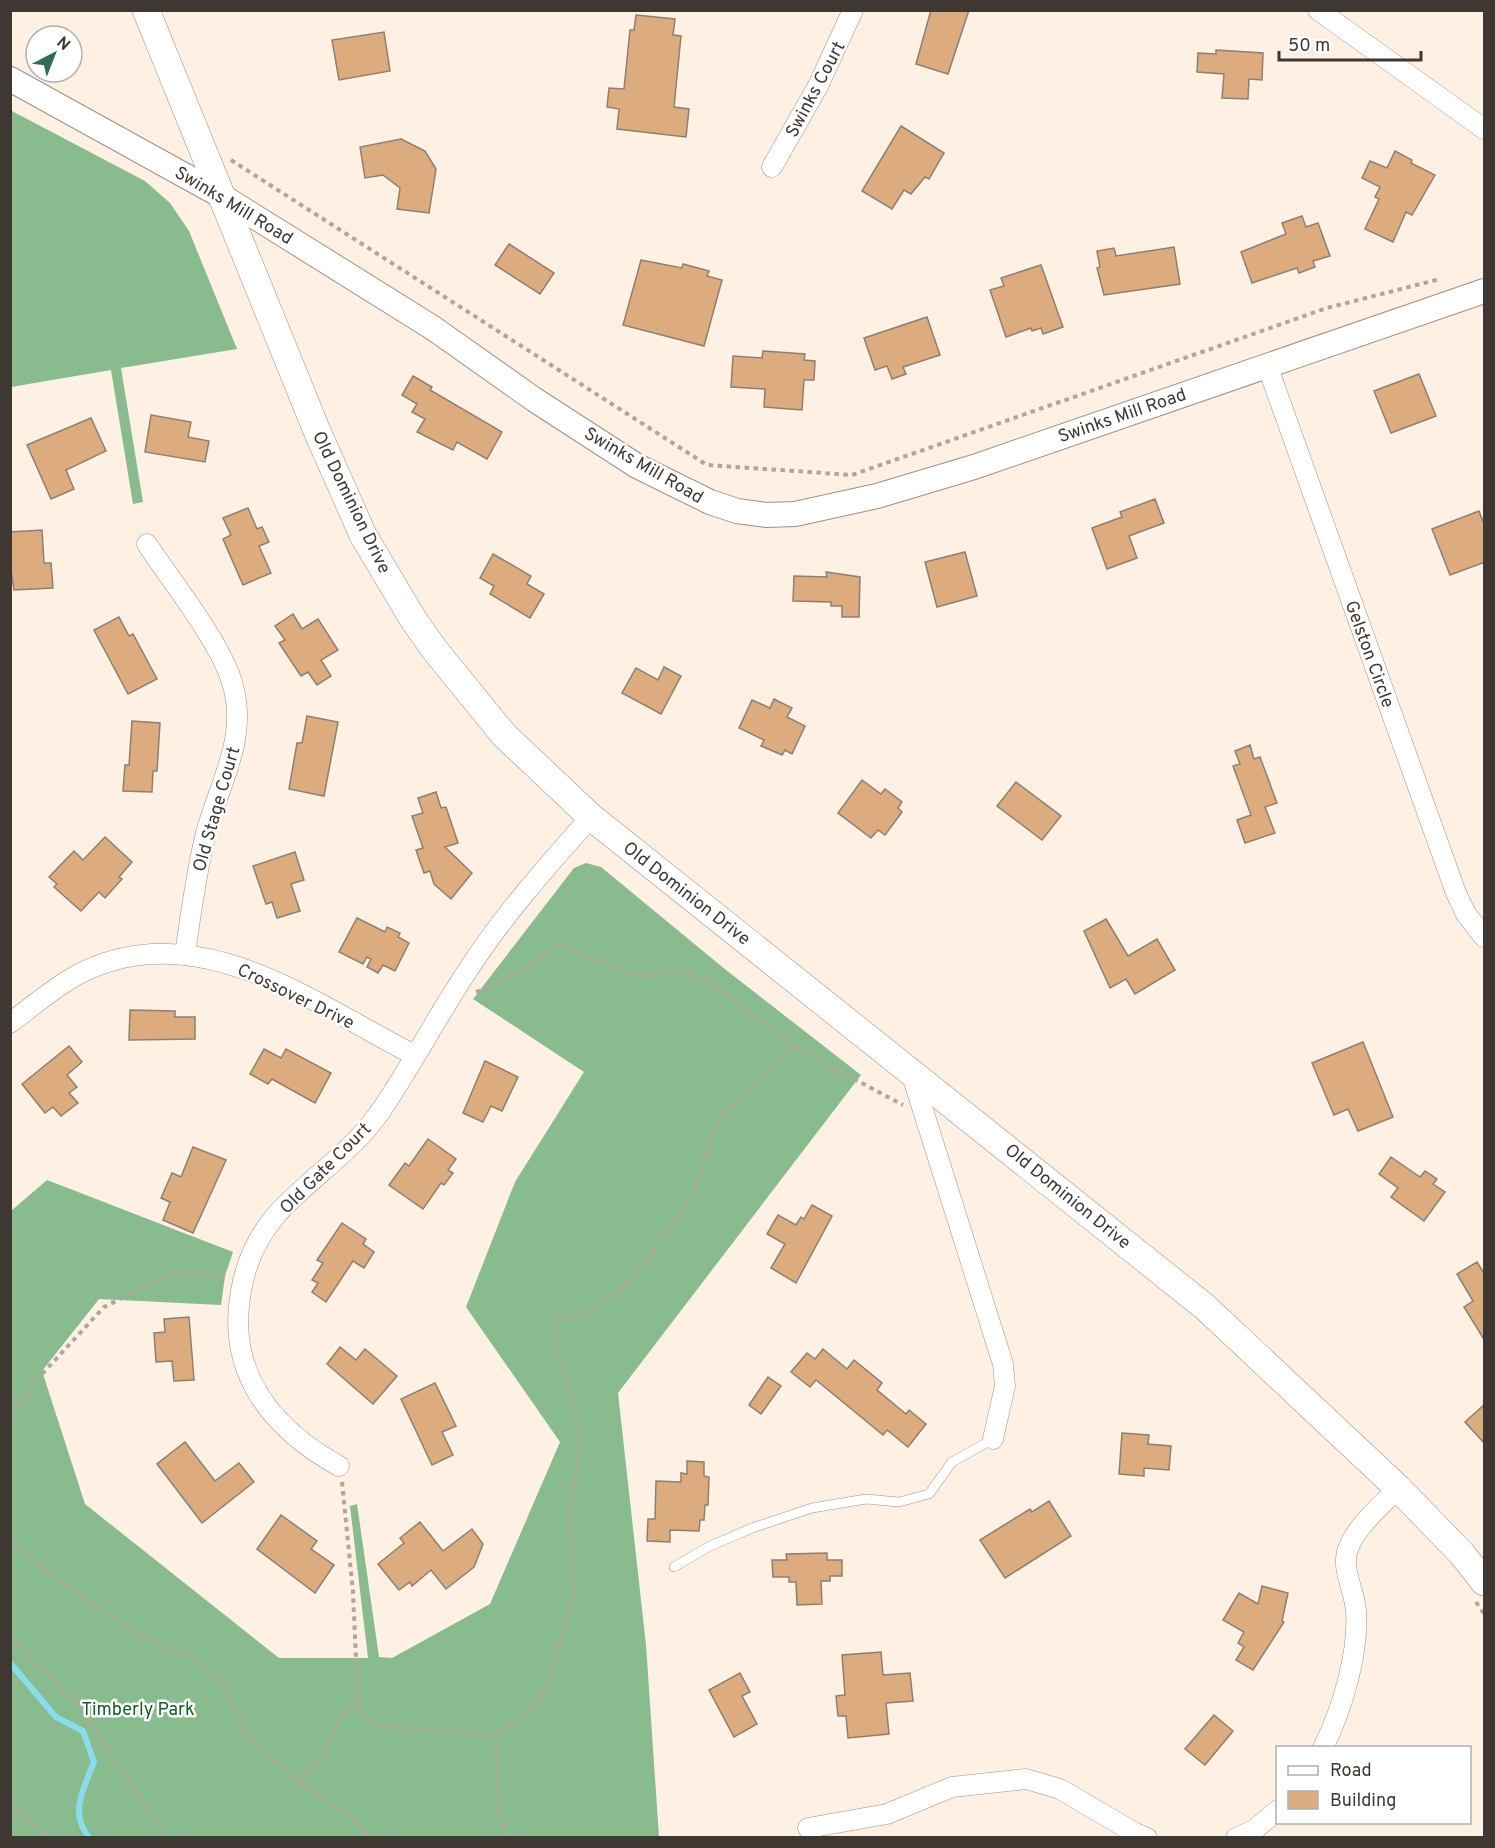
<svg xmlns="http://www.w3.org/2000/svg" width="1495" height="1848" viewBox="0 0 1495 1848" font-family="Overpass,sans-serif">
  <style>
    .forest { fill: #88bb8e }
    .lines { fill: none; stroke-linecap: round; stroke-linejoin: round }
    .stream { stroke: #89ddeb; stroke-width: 6 }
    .building { fill: #ddac7e; stroke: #8e7f71; stroke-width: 1.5 }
    .service-casing { stroke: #a19182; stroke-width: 10 }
    .minor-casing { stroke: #a19182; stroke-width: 21 }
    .tertiary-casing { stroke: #a19182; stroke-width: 26 }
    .secondary-casing { stroke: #a19182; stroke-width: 28 }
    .path { stroke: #b1a69c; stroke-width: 4; stroke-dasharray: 4.5 4.5; stroke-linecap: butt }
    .service { stroke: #fff; stroke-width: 9 }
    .minor { stroke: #fff; stroke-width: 20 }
    .tertiary { stroke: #fff; stroke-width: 24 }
    .secondary { stroke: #fff; stroke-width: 27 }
    .labels { text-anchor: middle; stroke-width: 5; stroke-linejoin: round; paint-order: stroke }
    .street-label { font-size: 18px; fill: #3f3832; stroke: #fff }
    .park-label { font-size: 18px; fill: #115d25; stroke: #fff }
  </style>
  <rect width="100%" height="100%" fill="#fef0e3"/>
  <g class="forest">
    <polygon points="10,110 145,181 170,203 189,231 237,349 121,368 143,502 133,504 111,370 11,387"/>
    <polygon points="586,863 601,867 726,970 861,1075 618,1393 646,1645 659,1837 11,1837 11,1211 47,1180 233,1252 225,1276 221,1305 99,1299 42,1371 85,1504 279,1658 368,1658 350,1506 357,1504 379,1657 392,1658 490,1604 560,1442 466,1307 515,1182 584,1072 473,999 574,868"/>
  </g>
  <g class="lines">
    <path class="stream" d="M10,1663L56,1717L83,1731L94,1762C84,1787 68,1815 90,1838"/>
  </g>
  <g class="building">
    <polygon points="931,10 969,10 948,74 916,64"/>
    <polygon points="636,15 675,19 673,35 681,36 674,107 689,109 686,137 617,129 619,109 607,107 609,88 624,89 630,30 634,30"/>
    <polygon points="384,32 390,71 339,80 332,40"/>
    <polygon points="1216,50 1263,53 1262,80 1249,79 1248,99 1222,98 1224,74 1197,72 1198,53 1216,54"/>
    <polygon points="901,126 944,153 929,179 925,177 911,194 904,190 892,209 862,191"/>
    <polygon points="401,139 425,151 436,169 429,213 397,209 400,188 383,175 365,178 360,147"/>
    <polygon points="1395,151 1412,160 1411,163 1435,175 1412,215 1406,212 1393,242 1365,229 1379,199 1375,197 1380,187 1362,178 1370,161 1387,168"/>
    <polygon points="1302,216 1306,227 1318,223 1330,256 1313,261 1315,267 1299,273 1297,268 1252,283 1241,252 1286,234 1282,223"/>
    <polygon points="509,244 554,273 540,294 495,265"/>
    <polygon points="1174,247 1180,284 1104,295 1097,268 1100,267 1097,251 1114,248 1116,256"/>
    <polygon points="641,260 682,268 683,264 709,271 707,276 722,280 704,346 623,325"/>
    <polygon points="1041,265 1063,327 1043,334 1041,328 1032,331 1031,328 1006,337 990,290 1004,286 1001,278"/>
    <polygon points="927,317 940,355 903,367 906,374 892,379 887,366 875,370 864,338"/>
    <polygon points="763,351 805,354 804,360 815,361 814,380 804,380 802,410 764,407 765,389 731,387 733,356 762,358"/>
    <polygon points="1419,374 1436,416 1391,433 1374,391"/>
    <polygon points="413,376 432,387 430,390 502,432 487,459 457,442 453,450 417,432 425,419 412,412 417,404 402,395"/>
    <polygon points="151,415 191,422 188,437 209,441 205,462 145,452"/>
    <polygon points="91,418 106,451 66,470 74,489 51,499 27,445"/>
    <polygon points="1155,499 1164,523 1129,536 1137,558 1107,569 1092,528 1122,517 1120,512"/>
    <polygon points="248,508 257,529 262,527 269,542 259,546 271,573 243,585 223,539 231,535 223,518"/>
    <polygon points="1479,511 1485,527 1485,562 1450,575 1432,529"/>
    <polygon points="42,530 44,563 51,563 53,588 14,590 10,564 10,532"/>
    <polygon points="965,552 977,596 937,607 925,562"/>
    <polygon points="493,554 531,576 527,584 544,594 530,618 490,594 494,586 480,578"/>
    <polygon points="826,572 860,577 859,617 842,617 842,606 831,606 831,602 793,601 794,576 827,577"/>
    <polygon points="293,614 302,629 318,619 338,650 321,660 331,676 317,685 308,672 301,676 279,643 285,640 275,626"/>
    <polygon points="119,617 129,636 133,634 157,679 128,694 94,630"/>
    <polygon points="664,667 681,676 661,714 622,693 636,668 658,680"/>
    <polygon points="774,699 792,708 787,717 805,726 792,754 785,750 782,755 761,746 764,740 739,728 752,700 770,708"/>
    <polygon points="307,716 338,722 324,796 289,789 297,743 302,743"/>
    <polygon points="132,721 160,723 157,771 153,771 152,792 123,791 125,765 129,765"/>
    <polygon points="1250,745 1254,759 1260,757 1277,803 1265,807 1275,833 1245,843 1237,820 1251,815 1233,766 1240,764 1235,751"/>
    <polygon points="862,780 881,794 885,789 902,802 898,808 902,812 885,835 878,830 871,838 838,813"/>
    <polygon points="1016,782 1061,816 1042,840 997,806"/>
    <polygon points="436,792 441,808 446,807 458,843 445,847 472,873 451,899 434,884 430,871 424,873 416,850 423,848 412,816 423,813 418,798"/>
    <polygon points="105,837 132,862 119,877 122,879 105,898 99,892 81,911 54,887 57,884 49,877 74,851 83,860"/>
    <polygon points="295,852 304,880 291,884 300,911 277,918 272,902 266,904 253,866"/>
    <polygon points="357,918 385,932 387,927 400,933 398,937 409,943 395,971 383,965 378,973 367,967 371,959 367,957 363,964 339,952"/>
    <polygon points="1106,919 1128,956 1157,939 1175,970 1135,994 1126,979 1110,988 1084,931"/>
    <polygon points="130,1010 175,1011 175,1017 195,1017 195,1039 129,1040"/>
    <polygon points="1363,1042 1393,1117 1358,1131 1348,1109 1334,1115 1312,1063"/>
    <polygon points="69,1046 82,1062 67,1075 77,1087 69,1093 78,1103 61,1116 53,1107 45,1113 22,1084"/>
    <polygon points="264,1049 281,1058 286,1049 331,1073 315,1103 272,1079 268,1084 250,1074"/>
    <polygon points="485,1061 518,1077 502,1111 491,1106 483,1122 463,1113"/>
    <polygon points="428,1139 456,1159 448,1170 453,1173 444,1185 441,1183 423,1209 389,1185 405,1163 409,1166"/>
    <polygon points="193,1147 226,1160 193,1233 163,1220 170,1202 161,1198 172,1173 181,1177"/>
    <polygon points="1391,1157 1420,1177 1425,1171 1437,1179 1433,1184 1445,1192 1424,1221 1391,1197 1398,1188 1379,1174"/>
    <polygon points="812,1205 832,1216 796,1283 771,1268 785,1244 767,1234 778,1215 796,1225 801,1217 804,1219"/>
    <polygon points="342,1223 366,1239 363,1244 374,1252 364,1268 353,1261 326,1302 312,1292 318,1283 312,1280 323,1263 317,1260"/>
    <polygon points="1477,1262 1485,1275 1485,1341 1464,1307 1473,1301 1457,1274"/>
    <polygon points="189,1317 194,1380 174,1381 172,1361 156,1362 154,1333 165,1332 164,1319"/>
    <polygon points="340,1347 356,1360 365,1349 397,1376 373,1404 327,1364"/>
    <polygon points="823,1349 847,1369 854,1360 882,1383 877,1390 906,1414 909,1410 926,1424 908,1447 887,1430 883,1435 816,1380 810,1387 791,1372 807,1353 815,1359"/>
    <polygon points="768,1377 781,1386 761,1414 749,1405"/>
    <polygon points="435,1383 456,1426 442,1432 453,1455 432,1465 401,1399"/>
    <polygon points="1485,1404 1485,1444 1465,1422"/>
    <polygon points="1122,1433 1149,1435 1148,1444 1171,1446 1169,1470 1144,1468 1144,1476 1119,1474"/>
    <polygon points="185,1442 215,1481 239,1463 254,1482 202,1523 157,1464"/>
    <polygon points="687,1461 704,1462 704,1476 709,1477 708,1505 705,1505 704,1520 700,1520 699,1531 670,1530 670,1542 647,1541 648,1519 655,1519 656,1481 681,1482 681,1473 687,1474"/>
    <polygon points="1049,1501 1071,1536 1005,1578 980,1540 1030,1509 1032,1512"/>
    <polygon points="281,1515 317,1541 311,1549 334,1565 315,1593 257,1549"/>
    <polygon points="420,1522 443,1551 472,1529 483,1544 474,1567 446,1589 431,1570 412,1586 410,1582 399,1590 378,1564 404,1543 400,1538"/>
    <polygon points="827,1553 827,1560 842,1560 842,1576 830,1576 830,1581 821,1581 822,1604 797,1605 796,1582 789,1582 789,1577 773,1577 772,1560 787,1560 786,1554"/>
    <polygon points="1262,1586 1288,1593 1282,1621 1284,1622 1253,1670 1236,1660 1244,1647 1238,1643 1244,1632 1223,1620 1239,1593 1258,1604"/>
    <polygon points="881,1652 883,1675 910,1673 913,1701 886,1703 889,1734 848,1738 846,1716 838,1716 836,1696 845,1695 842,1655"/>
    <polygon points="740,1673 750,1692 742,1696 757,1724 734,1737 709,1690"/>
    <polygon points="1214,1715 1233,1731 1205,1765 1185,1749"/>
  </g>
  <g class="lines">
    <defs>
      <polyline id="service" points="674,1567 708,1547 752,1528 812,1508 866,1499 899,1502 929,1494 952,1462 993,1439"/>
      <g id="minor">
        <polyline points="1318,10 1484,129"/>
        <polyline points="772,167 818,86 853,10"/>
        <polyline points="1267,365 1456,893 1466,914 1484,937"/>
        <path d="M147,544C172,582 217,638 231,679C250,736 220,781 206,833C196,873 191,913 185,954"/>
        <path d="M10,1023C34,1005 58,984 85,971C200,916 315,1004 414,1055"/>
        <polyline points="911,1072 1003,1364 1005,1386 993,1439"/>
        <path d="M339,1466C271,1428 226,1372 241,1291C246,1262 258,1236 277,1214C310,1178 352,1152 380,1112C411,1067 436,1018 466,973C501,918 547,866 591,817"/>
        <path d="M1323,1748C1342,1710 1359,1653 1356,1611C1355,1592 1342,1571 1347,1552C1354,1528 1381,1506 1398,1488"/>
        <polyline points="808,1828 887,1814 952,1787 1026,1779 1060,1789 1135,1833 1147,1838"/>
        <polyline points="1236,1838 1254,1830 1278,1810"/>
      </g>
      <polyline id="tertiary" points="10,79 220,195 433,328 535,400 637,466 710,502 737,511 766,515 795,514 877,496 974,467 1484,291"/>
      <polyline id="secondary" points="146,10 317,431 363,535 413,619 434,649 504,735 591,817 1205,1307 1398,1488 1462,1554 1484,1582"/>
    </defs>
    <use href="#service" class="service-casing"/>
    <use href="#minor" class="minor-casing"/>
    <use href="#tertiary" class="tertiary-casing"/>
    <use href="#secondary" class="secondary-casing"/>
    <g class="path">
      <polyline points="231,160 707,465 852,475 1327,308 1440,279"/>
      <polyline points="476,992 516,975 561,943 586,958 604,961 629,974 645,976 677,970 707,980 794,1047 903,1105"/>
      <polyline points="10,1417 31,1386 104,1307 173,1272 227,1277"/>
      <polyline points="342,1482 353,1592 358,1703 367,1720 378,1725 496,1736"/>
      <polyline points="10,1540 68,1587 144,1638 191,1657 223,1683 249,1737 300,1783 354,1819 371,1838"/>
      <polyline points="1476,1602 1484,1614"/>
      <polyline points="10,1639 80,1705 167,1838"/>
      <polyline points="300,1783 320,1763 332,1731 346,1712 358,1703"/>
      <polyline points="10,1801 49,1838"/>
      <polyline points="507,1838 499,1808 496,1736 526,1714 548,1686 574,1592 569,1510 580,1455 579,1429 553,1330 557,1320 586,1313 617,1294 642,1267 694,1193 710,1138 724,1114 794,1047"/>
    </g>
    <use href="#service" class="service"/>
    <use href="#minor" class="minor"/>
    <use href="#tertiary" class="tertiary"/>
    <use href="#secondary" class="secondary"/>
  </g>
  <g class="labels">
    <g class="street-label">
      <text transform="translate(815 89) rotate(-62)" y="6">Swinks Court</text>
      <text transform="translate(234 205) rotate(31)" y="6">Swinks Mill Road</text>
      <text transform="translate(1122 415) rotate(-19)" y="6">Swinks Mill Road</text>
      <text transform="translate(644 465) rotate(30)" y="6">Swinks Mill Road</text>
      <text transform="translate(352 502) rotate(64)" y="6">Old Dominion Drive</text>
      <text transform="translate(1370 654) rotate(70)" y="6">Gelston Circle</text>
      <text transform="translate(216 809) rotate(-74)" y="6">Old Stage Court</text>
      <text transform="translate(687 893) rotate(38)" y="6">Old Dominion Drive</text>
      <text transform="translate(296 996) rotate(26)" y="6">Crossover Drive</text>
      <text transform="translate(325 1168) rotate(-45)" y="6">Old Gate Court</text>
      <text transform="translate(1068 1196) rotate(39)" y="6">Old Dominion Drive</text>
    </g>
    <g class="park-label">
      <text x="138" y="1715">Timberly Park</text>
    </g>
  </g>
  <rect width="1495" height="1848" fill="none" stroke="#3f3832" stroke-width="24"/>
  <rect x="1276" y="1746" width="195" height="78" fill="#ffffff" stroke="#b2afad" stroke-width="1.5"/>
  <rect x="1288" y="1766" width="30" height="9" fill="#ffffff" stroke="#b2afad" stroke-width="1.5"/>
  <text x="1330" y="1776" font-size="18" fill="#3f3832">Road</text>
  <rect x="1288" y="1791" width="30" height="18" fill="#ddac7e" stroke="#b2afad" stroke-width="1.5"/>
  <text x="1330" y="1806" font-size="18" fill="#3f3832">Building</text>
  <g transform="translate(54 54) rotate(42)"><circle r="28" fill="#ffffff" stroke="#b2afad" stroke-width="1.5"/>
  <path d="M0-4.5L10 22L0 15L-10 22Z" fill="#316c55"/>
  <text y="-9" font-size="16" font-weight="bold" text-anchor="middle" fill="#3f3832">N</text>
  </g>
  <path d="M1279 51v9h142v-9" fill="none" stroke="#3f3832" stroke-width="3"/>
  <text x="1288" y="51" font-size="18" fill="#3f3832" stroke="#ffffff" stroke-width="4.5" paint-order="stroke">50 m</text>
</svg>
